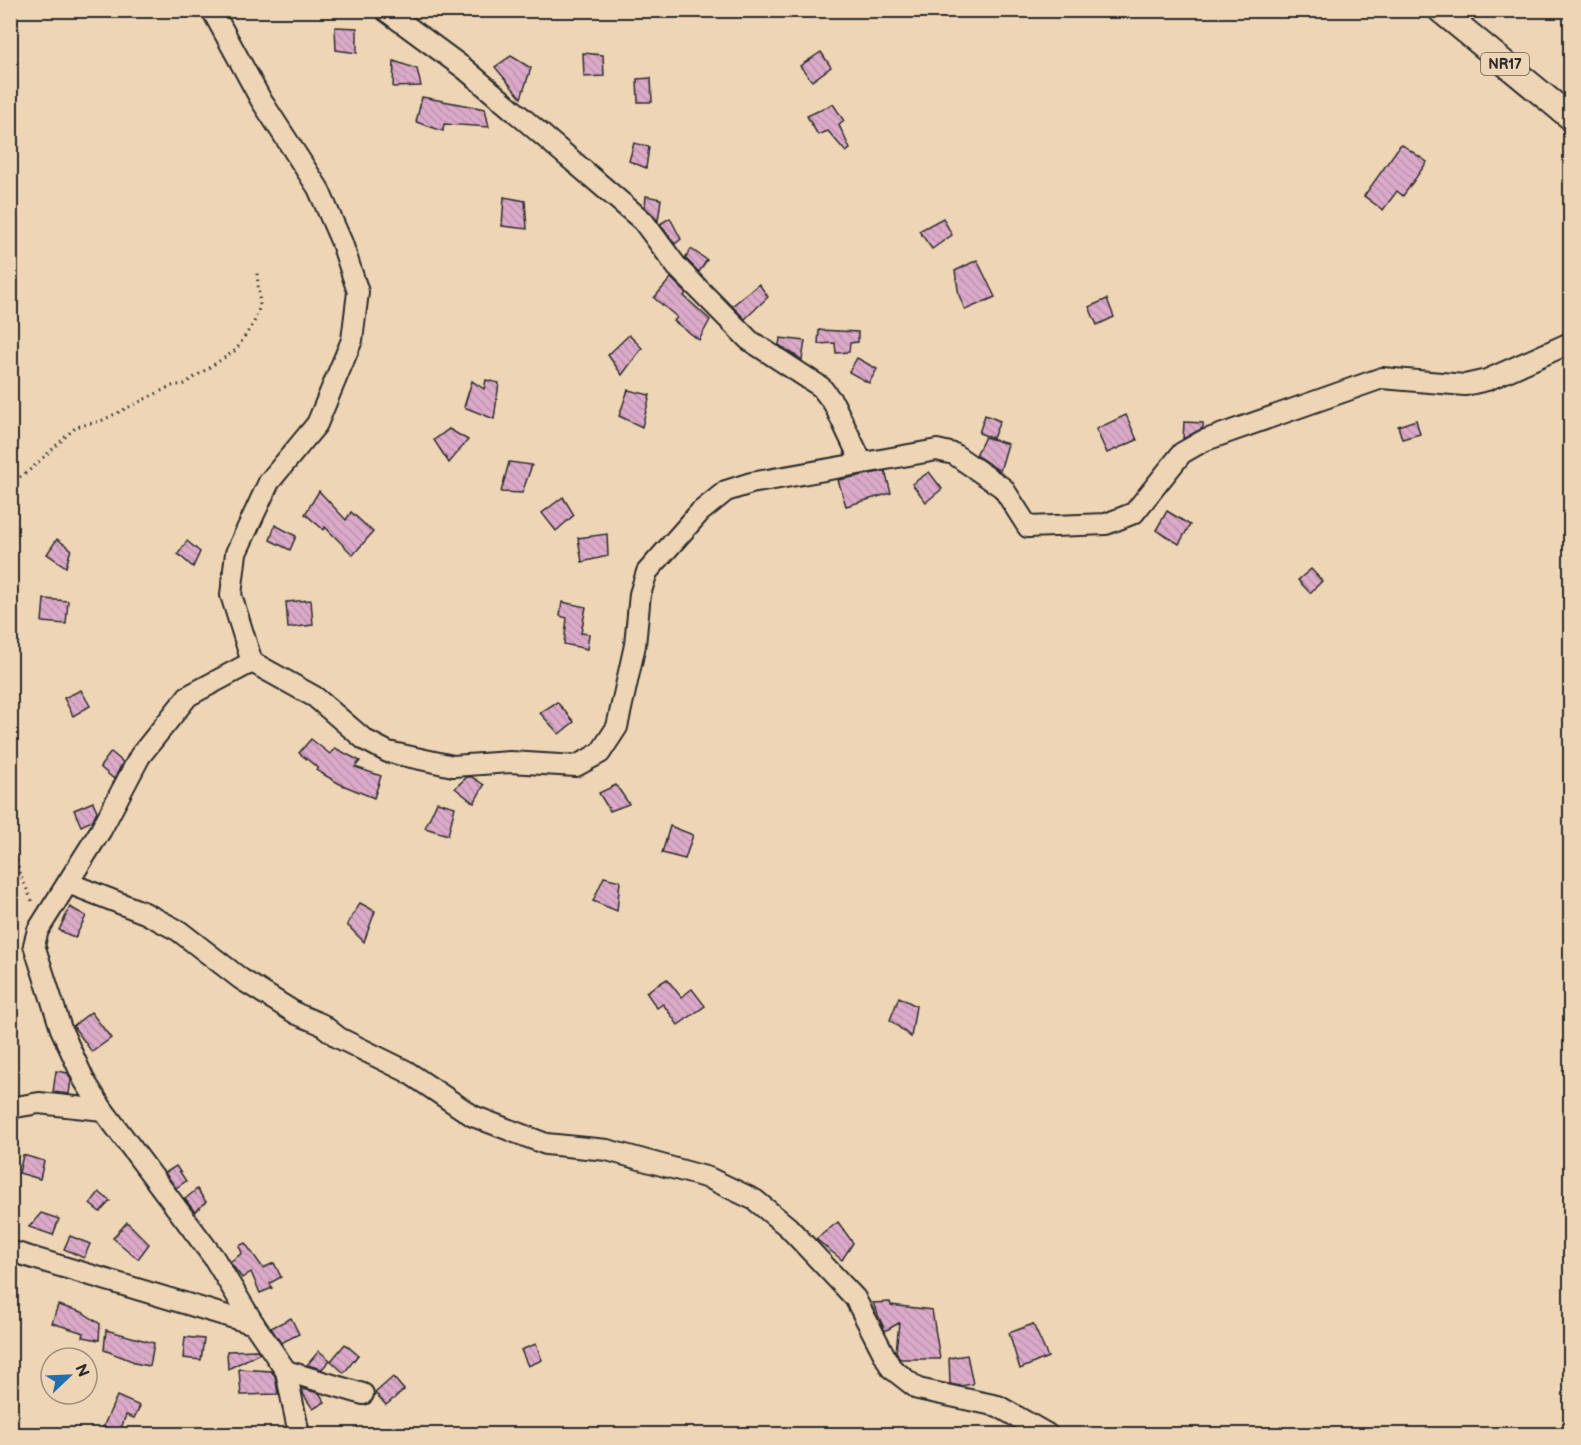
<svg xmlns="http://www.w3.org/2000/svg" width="1581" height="1445" viewBox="0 0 1581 1445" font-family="'Balsamiq Sans',sans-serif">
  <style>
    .building { fill: url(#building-back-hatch); stroke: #2b2b2b; stroke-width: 1.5 }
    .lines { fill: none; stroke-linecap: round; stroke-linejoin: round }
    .minor-casing { stroke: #2b2b2b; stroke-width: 24 }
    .major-casing { stroke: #2b2b2b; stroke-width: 28 }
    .path { stroke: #2b2b2b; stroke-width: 3; stroke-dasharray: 1.5 4.5; stroke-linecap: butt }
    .minor { stroke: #eed5b6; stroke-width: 20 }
    .major { stroke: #eed5b6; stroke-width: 24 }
    .labels { text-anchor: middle; stroke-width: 6; stroke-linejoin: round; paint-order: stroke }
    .shield { fill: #eed5b6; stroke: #665e55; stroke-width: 1.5 }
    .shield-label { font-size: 14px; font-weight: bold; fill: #2b2b2b }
  </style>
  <defs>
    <pattern id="building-back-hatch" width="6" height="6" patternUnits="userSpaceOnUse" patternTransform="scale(1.5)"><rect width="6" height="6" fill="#dcaac9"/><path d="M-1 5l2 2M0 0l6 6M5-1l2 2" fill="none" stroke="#bd92ad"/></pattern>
  </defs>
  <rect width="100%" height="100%" fill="#eed5b6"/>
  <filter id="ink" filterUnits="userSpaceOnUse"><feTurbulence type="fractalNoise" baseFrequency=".0167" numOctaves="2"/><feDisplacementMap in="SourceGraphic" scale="12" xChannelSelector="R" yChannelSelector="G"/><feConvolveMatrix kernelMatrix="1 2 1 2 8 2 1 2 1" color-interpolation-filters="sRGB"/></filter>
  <g filter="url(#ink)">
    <g class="building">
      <polygon points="335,27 357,28 357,53 336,50"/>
      <polygon points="821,52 831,67 812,81 800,66"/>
      <polygon points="583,53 603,55 604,76 584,77"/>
      <polygon points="511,56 531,68 521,98 495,67"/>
      <polygon points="394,61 417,69 421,86 393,87"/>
      <polygon points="651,78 652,102 638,102 637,79"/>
      <polygon points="422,97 485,109 489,127 444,124 443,131 416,122"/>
      <polygon points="833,104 844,121 839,125 850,149 846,152 828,131 818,135 807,116"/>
      <polygon points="634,143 649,147 646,168 629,161"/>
      <polygon points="1401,144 1427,162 1403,196 1397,191 1383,210 1364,196"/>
      <polygon points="646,196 661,199 658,221 645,207"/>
      <polygon points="504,197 525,201 527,229 502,226"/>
      <polygon points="670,218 681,239 675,244 660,224"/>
      <polygon points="943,218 952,235 932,249 919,231"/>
      <polygon points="691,249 707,260 699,272 685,258"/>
      <polygon points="977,260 995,297 965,310 959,295 955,271"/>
      <polygon points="671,278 686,293 684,296 710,320 699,340 674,321 677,317 654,298"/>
      <polygon points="759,284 768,297 745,319 732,306"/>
      <polygon points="1107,299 1114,317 1097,325 1089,307"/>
      <polygon points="819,330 858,332 858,342 850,343 849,352 836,353 835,343 818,344"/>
      <polygon points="629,335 642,348 622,375 608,355"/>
      <polygon points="780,338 805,341 802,360 779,345"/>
      <polygon points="857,358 877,369 869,383 849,372"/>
      <polygon points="486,380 499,383 494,419 464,407 472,381 484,389"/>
      <polygon points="628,390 650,395 642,427 619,416"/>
      <polygon points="985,415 1000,421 993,438 979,433"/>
      <polygon points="1126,415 1137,440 1107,453 1096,429"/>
      <polygon points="1416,420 1420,434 1402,439 1398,426"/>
      <polygon points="1184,422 1203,423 1203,428 1183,439"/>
      <polygon points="449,429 468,440 449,463 434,440"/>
      <polygon points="985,437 1008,444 1000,471 976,455"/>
      <polygon points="509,462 532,465 522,493 501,492"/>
      <polygon points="885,471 891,493 846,506 838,480"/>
      <polygon points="929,472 942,489 926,502 912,484"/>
      <polygon points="319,491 346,520 351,512 373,532 353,555 325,527 324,530 305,514"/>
      <polygon points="563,497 574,515 556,531 542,513"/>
      <polygon points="1167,511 1190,525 1179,544 1156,530"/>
      <polygon points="275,525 296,536 290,550 270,540"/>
      <polygon points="607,534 608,556 582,562 578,538"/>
      <polygon points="57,539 71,549 66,567 47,554"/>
      <polygon points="187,541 200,552 193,567 178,554"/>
      <polygon points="1311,569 1322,581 1310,593 1298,580"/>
      <polygon points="44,599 68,601 66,624 42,622"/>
      <polygon points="311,600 313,625 288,628 286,602"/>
      <polygon points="562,602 586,607 581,633 589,634 587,649 564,644 567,618 560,616"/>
      <polygon points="81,690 90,706 73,716 64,698"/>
      <polygon points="557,702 574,722 559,734 540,713"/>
      <polygon points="311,739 330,754 335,748 360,761 355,767 381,776 374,798 340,784 316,770 318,768 299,753"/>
      <polygon points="111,752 123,762 114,779 100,767"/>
      <polygon points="467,777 472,777 484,785 474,803 455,788"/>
      <polygon points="616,785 629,804 610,811 599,793"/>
      <polygon points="93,802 97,811 92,821 81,826 74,810"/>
      <polygon points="437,802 455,807 448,835 425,828"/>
      <polygon points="670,826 693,835 685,859 662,853"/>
      <polygon points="604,877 620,881 617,911 593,901"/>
      <polygon points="360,903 375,911 364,942 347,925"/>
      <polygon points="70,907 86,916 75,938 59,930"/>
      <polygon points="667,979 681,997 692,989 705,1006 678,1025 663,1004 657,1008 646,992"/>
      <polygon points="899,997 916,1006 911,1037 890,1020"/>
      <polygon points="91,1012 111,1038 92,1052 73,1026"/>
      <polygon points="56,1071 68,1073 71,1080 69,1094 53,1092"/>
      <polygon points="23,1155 44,1161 40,1179 19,1173"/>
      <polygon points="176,1166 186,1181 176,1188 165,1173"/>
      <polygon points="197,1189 206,1202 195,1212 185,1199"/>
      <polygon points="99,1192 110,1201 100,1212 90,1204"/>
      <polygon points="41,1213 59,1219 53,1235 29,1227"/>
      <polygon points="127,1222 149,1244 138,1259 113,1238"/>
      <polygon points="838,1222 853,1243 842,1260 816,1239"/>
      <polygon points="70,1236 90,1244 84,1258 64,1249"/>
      <polygon points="245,1243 263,1268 274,1263 281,1277 270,1283 272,1288 260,1293 251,1272 242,1278 230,1262 242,1253 239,1246"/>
      <polygon points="890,1302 891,1305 932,1310 940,1359 900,1359 896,1351 899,1323 885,1331 873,1303"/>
      <polygon points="58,1305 82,1312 100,1324 99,1340 83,1337 84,1333 52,1323"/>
      <polygon points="291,1318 299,1334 281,1343 271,1328"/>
      <polygon points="1033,1324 1048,1357 1020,1369 1009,1333"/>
      <polygon points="106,1330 154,1343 150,1366 134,1363 135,1362 104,1350"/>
      <polygon points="185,1337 204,1339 201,1360 183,1358"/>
      <polygon points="345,1344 358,1355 344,1373 331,1361"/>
      <polygon points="536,1344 542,1360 528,1366 521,1350"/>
      <polygon points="257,1350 260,1353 228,1369 227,1351"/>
      <polygon points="319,1351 330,1360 322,1369 307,1365"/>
      <polygon points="967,1355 973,1384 961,1386 950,1384 949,1358"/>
      <polygon points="239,1369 271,1371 275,1376 278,1394 241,1395"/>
      <polygon points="393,1377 404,1390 386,1405 375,1393"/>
      <polygon points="303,1389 319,1393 325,1402 313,1409 303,1394"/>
      <polygon points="117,1396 140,1406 134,1418 126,1415 119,1434 100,1434"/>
    </g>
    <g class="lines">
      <defs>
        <g id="minor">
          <polyline points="212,10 261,100 318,188 342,243 358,292 352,340 317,424 269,482 236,553 231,595 252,662 315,697 365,740 388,752 453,766 510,762 576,766 600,753 617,727 635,645 640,594 647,572 700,512 726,491 751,483 937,450 954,454 1003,488 1028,527 1106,524 1134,513 1182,453 1203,441 1382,378 1465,385 1487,380 1570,343"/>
          <polyline points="385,10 465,69 643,221 677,267 749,340 821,387 834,404 862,463"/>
          <polyline points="252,662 188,696 140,756 101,830 38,930 34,945 61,1029 84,1080 103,1110 214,1258 254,1324 286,1371 299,1434"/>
          <polyline points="68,883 145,913 179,931 241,979 297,1014 321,1024 339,1038 406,1071 473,1116 546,1144 607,1150 709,1178 755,1200 788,1227 855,1298 891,1368 918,1389 998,1406 1047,1434"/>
          <polyline points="10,1108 39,1103 103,1110"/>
          <polyline points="10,1251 254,1324"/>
          <polyline points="286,1371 363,1394"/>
        </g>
        <polyline id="major" points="1440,10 1570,117"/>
      </defs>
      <use href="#minor" class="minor-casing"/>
      <use href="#major" class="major-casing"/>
      <g class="path">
        <polyline points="10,484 31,469 76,427 101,421 171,386 184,384 236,350 254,322 260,306 257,273"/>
        <polyline points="10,825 19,872 33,903"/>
      </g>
      <use href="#minor" class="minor"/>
      <use href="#major" class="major"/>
    </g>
  </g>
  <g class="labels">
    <rect class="shield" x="1481" y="53" width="48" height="22" rx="4.5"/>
    <g class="shield-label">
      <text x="1505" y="69">NR17</text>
    </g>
  </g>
  <rect width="1581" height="1445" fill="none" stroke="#eed5b6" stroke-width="36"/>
  <rect x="18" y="18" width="1545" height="1409" fill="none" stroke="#2b2b2b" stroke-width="2" filter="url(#ink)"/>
  <g transform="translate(69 1376) rotate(67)"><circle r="28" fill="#eed5b6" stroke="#a0917e" stroke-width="1.5"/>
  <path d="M0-4.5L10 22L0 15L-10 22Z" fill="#1f6fb2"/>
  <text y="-9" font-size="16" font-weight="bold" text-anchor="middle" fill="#2b2b2b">N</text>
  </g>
</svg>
